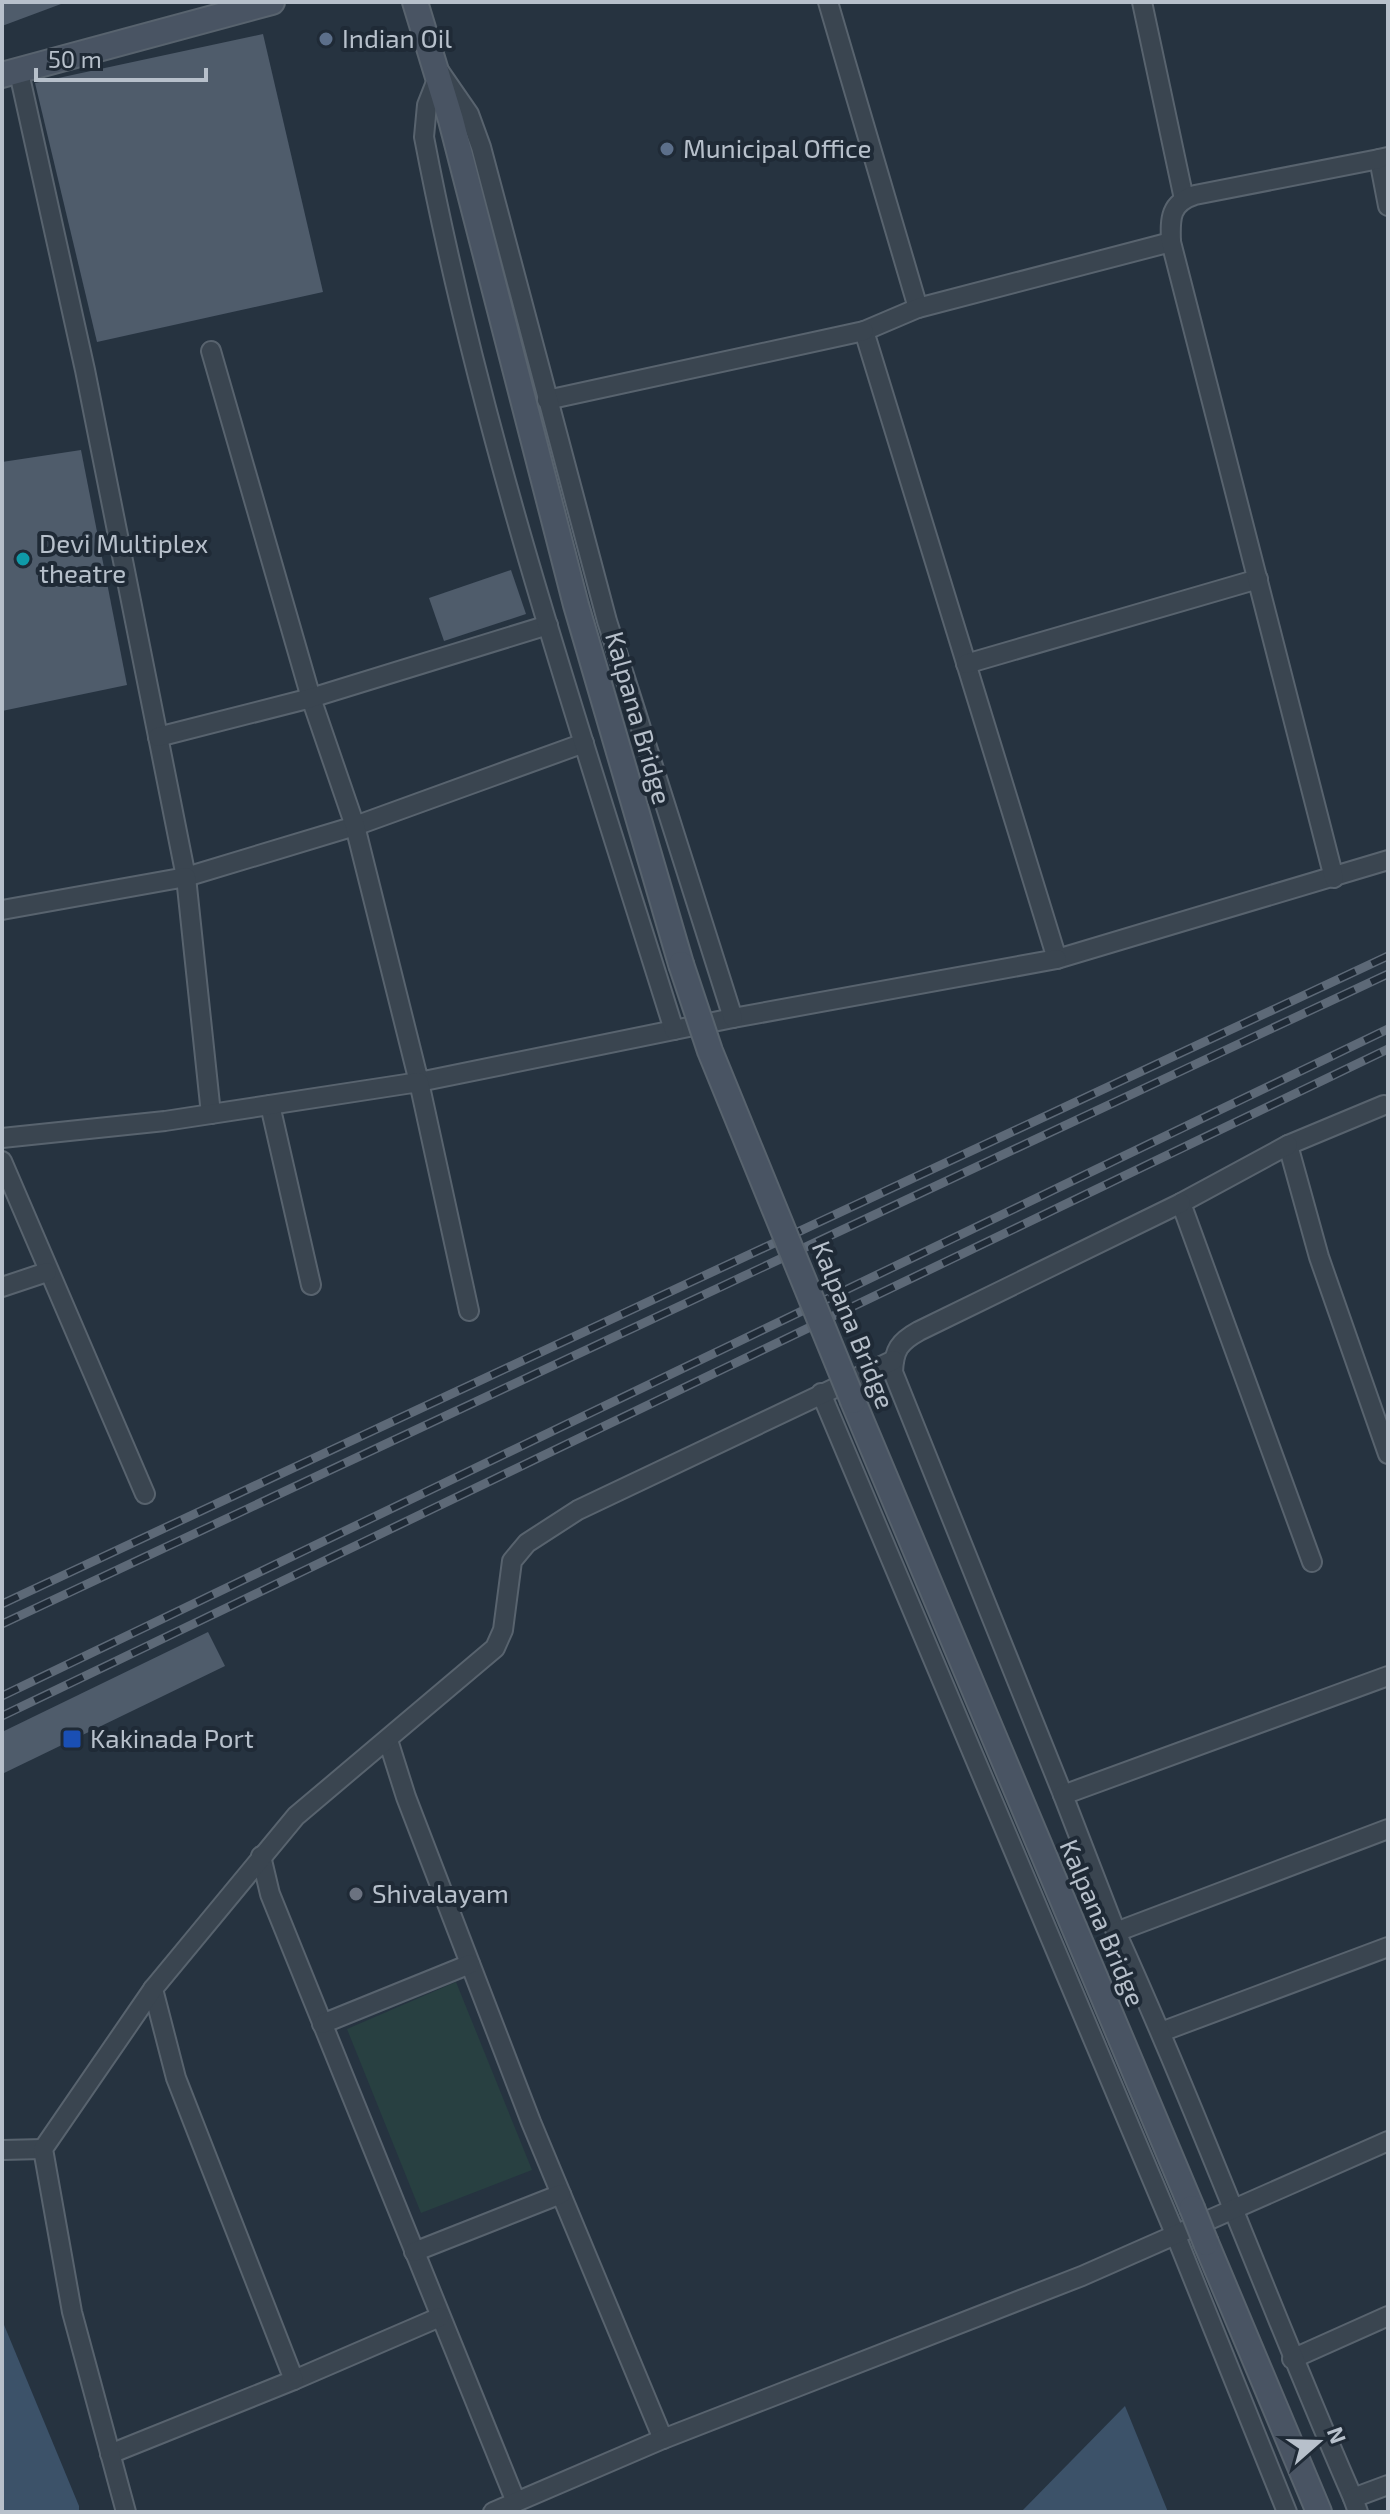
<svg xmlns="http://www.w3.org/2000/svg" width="1390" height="2514" viewBox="0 0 1390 2514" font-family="'Exo 2',sans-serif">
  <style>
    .green { fill: #284041 }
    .water { fill: #3c5269 }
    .building { fill: #4f5c6b }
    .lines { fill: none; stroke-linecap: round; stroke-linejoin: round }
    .street-casing { stroke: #58636e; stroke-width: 22 }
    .secondary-casing { stroke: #58636e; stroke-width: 28 }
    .street { stroke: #3a4550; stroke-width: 18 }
    .secondary { stroke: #495463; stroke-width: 24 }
    .rail-casing { stroke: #5d6977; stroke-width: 9 }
    .rail { stroke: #1f2a36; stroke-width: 6; stroke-dasharray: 18; stroke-linecap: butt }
    .secondary-bridge-casing { stroke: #58636e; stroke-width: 28; stroke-linecap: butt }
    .secondary-bridge { stroke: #495463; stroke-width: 24 }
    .service-dot { fill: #5c6f8a; stroke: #1f2a36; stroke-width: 3 }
    .culture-dot { fill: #0f9aa8; stroke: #1f2a36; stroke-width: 3 }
    .transit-dot { fill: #1a4fb4; stroke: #1f2a36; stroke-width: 3 }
    .worship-dot { fill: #6b7280; stroke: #1f2a36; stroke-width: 3 }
    .labels { text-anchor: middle; stroke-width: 8; stroke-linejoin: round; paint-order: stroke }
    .poi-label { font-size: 26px; fill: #b7c0cb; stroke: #1f2a36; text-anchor: start }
    .street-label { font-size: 26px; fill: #b7c0cb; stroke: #1f2a36 }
  </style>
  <rect width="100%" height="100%" fill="#263340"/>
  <polygon class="green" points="456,1982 532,2170 421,2213 347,2029"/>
  <g class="water">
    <polygon points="2,2320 79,2506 79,2512 2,2512"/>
    <polygon points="1125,2406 1168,2512 1021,2512"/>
  </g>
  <g class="building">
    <polygon points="2,2 61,2 61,4 2,26"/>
    <polygon points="263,34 323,292 97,342 35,83"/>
    <polygon points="81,450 127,685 2,711 2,462"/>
    <polygon points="511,570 526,614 444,641 429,598"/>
    <polygon points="208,1632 225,1666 2,1774 2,1732"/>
  </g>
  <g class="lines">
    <defs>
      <g id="street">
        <polyline points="828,2 918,308"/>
        <polyline points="1142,2 1184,199"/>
        <polyline points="18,68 85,370 186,877 355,826 584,743"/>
        <polyline points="1388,157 1379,159 1388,206"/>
        <polyline points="1171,242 918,308 864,331 1057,959 1388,860"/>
        <polyline points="211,351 311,698 355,826 419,1082 733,1018 1057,959"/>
        <polyline points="547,400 864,331"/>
        <polyline points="966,664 1258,579"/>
        <polyline points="158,737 311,698 548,625"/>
        <path d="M1334,878L1171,242C1170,218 1170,203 1195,195L1379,159"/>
        <polyline points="2,910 186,877 211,1114"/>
        <path d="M674,1030C582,736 482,441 424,137L427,105L440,72L469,114L481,147L607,621L733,1018"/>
        <polyline points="270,1105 311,1285"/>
        <polyline points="1384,1105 1288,1145 1319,1257 1388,1454"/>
        <polyline points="2,1138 165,1121 419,1082 469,1311"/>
        <polyline points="1288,1145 1181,1203 1312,1562"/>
        <polyline points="2,1161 145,1494"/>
        <polyline points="2,1287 47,1272"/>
        <polyline points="821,1393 1176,2236 1287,2512"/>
        <polyline points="388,1740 406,1797 531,2122 663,2439"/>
        <path d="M1063,1795L893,1372C894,1350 899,1342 919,1331L1181,1203"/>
        <polyline points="261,1856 270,1894 516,2502"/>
        <polyline points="1116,1932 1063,1795 1388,1676"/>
        <polyline points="322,2024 470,1964"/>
        <polyline points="1161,2032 1388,1947"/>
        <polyline points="2,2150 43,2149"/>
        <polyline points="414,2252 561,2194"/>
        <polyline points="1292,2359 1388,2316"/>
        <polyline points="294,2380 440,2317"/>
        <polyline points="110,2454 294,2380 176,2078 153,1989"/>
        <path d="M1353,2498C1271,2311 1201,2119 1116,1932L1388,1829"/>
        <polyline points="126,2512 72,2312 43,2149 153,1989 296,1816 495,1648 503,1630 512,1561 527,1543 578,1510 894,1360"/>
        <polyline points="493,2512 663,2439 1082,2276 1388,2141"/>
        <polyline points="1358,2512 1353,2498 1388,2485"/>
      </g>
      <g id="secondary">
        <polyline points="415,2 451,120 576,605 681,964"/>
        <polyline points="2,75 272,2"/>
        <polyline points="853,1401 1192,2208"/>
        <polyline points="1206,2243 1319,2512"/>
      </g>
    </defs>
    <use href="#street" class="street-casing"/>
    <use href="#secondary" class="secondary-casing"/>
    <use href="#street" class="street"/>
    <use href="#secondary" class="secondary"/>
    <defs>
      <g id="rail">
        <polyline points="2,1604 1388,956"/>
        <polyline points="2,1624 1388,974"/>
        <polyline points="2,1696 1388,1029"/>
        <polyline points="2,1716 1388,1049"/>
      </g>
    </defs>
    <use href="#rail" class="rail-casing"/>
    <use href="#rail" class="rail"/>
    <defs>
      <g id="secondary-bridge">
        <polyline points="681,964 710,1051 853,1401"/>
        <polyline points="1192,2208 1206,2243"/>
      </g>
    </defs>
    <use href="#secondary-bridge" class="secondary-bridge-casing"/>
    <use href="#secondary-bridge" class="secondary-bridge"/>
  </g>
  <g class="service-dot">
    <circle cx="326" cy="39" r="8"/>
    <circle cx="667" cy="149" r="8"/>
  </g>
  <circle class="culture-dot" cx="23" cy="559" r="8"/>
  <rect class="transit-dot" x="62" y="1729" width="20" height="20" rx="4"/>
  <circle class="worship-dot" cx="356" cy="1894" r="8"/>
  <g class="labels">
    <g class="poi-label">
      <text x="342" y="48">Indian Oil</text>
      <text x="683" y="158">Municipal Office</text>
      <text x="39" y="553">Devi Multiplex<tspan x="39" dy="30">theatre</tspan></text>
      <text x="90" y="1748">Kakinada Port</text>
      <text x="372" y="1903">Shivalayam</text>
    </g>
    <g class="street-label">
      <text transform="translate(638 718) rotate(74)" y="9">Kalpana Bridge</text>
      <text transform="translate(853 1325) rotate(68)" y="9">Kalpana Bridge</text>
      <text transform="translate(1102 1923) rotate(67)" y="9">Kalpana Bridge</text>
    </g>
  </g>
  <rect width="1390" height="2514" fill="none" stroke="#b7c0cb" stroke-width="8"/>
  <g transform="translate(1318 2442) rotate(70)" stroke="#1f2a36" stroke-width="6" paint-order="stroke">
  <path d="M0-6L14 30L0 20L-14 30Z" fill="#b7c0cb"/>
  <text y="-12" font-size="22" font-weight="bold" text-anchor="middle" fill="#b7c0cb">N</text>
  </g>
  <path d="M36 68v12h170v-12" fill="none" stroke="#b7c0cb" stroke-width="4"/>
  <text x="48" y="68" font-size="24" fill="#b7c0cb" stroke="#1f2a36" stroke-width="6" paint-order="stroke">50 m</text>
</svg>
